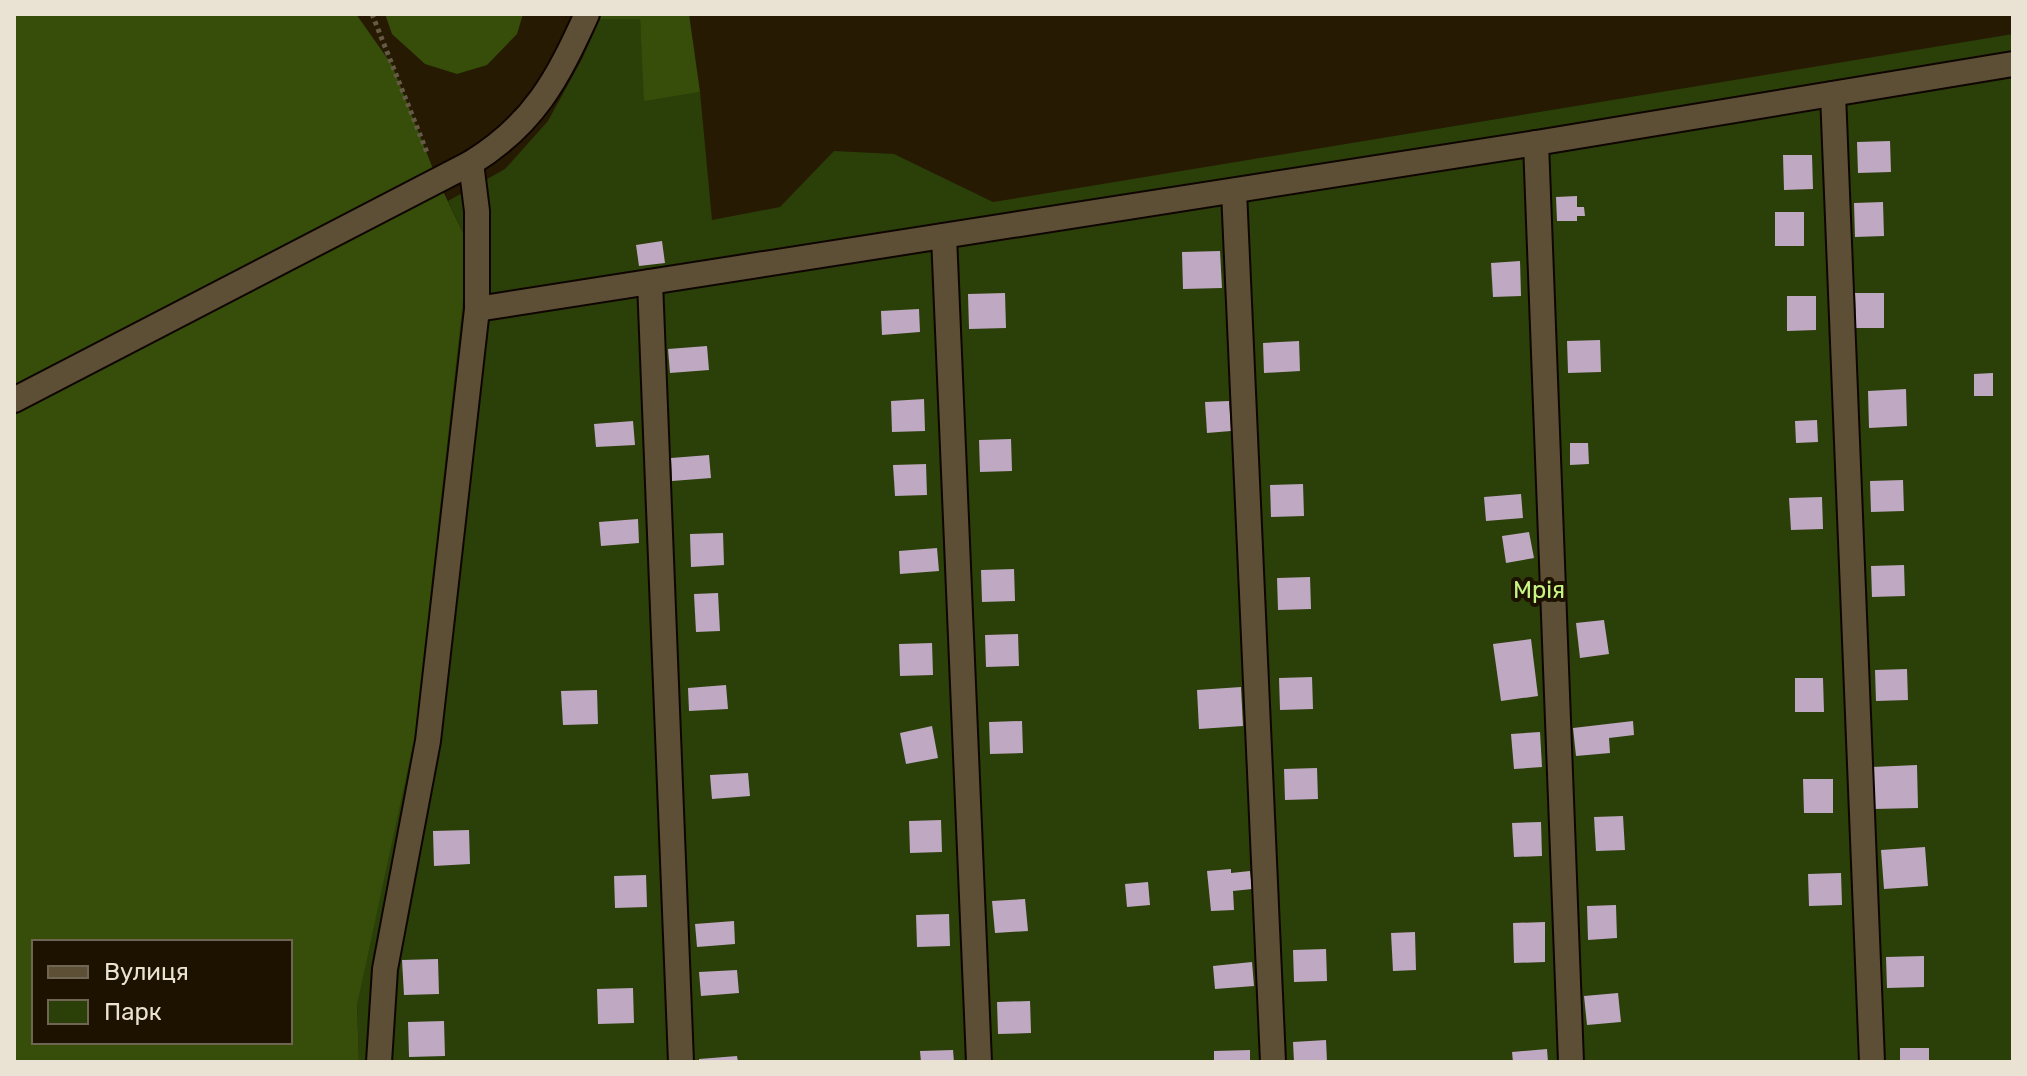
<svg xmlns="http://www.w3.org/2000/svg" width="2027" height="1076" viewBox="0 0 2027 1076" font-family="Rubik,sans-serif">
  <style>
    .green { fill: #2b3f09 }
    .forest { fill: #364e0a; fill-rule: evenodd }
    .building { fill: #bfa8c2 }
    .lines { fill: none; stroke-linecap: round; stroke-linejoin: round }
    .minor-casing { stroke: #0f0500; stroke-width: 28 }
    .path { stroke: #655a45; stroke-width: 5; stroke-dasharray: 4 4; stroke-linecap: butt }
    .minor { stroke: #5d4f35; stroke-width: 24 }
    .labels { text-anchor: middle; stroke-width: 8; stroke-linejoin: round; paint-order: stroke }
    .park-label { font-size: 24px; fill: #c6f585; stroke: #1d1100 }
  </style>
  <rect width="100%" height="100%" fill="#261a02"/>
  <polygon class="green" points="640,18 645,100 700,92 712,220 780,207 834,151 894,154 993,202 2013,34 2013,1062 359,1062 357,1005 469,245 448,201 505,169 548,121 582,59 600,19"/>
  <g class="forest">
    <path d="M14,14H356L392,65L437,179L469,245L415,735L357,1005L359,1062H14ZM34,942H290V1042H34Z"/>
    <polygon points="385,14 523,14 517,34 487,65 457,74 425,64 392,34"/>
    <polygon points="601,14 689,14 700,92 644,101 640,19 600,19"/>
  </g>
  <g class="building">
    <polygon points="1890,141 1891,172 1858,173 1857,142"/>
    <polygon points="1783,155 1812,155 1813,189 1784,190"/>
    <polygon points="1577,196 1577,207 1584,207 1585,216 1577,216 1577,221 1557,221 1556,197"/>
    <polygon points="1883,202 1884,236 1855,237 1854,203"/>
    <rect x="1775" y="212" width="29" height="34"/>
    <polygon points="662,241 665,263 639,266 636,245"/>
    <polygon points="1220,251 1222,288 1183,289 1182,252"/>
    <polygon points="1520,261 1521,296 1493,297 1491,263"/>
    <polygon points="1005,293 1006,328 969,329 968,294"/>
    <polygon points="1855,293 1884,293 1884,328 1856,328"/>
    <polygon points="1787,296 1816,296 1816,330 1787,331"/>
    <polygon points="919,309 920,332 882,335 881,311"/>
    <polygon points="1600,340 1601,372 1568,373 1567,341"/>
    <polygon points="1299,341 1300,371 1264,373 1263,343"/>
    <polygon points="707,346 709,370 670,373 668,349"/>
    <polygon points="1993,373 1993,396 1974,396 1974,374"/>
    <polygon points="1906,389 1907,426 1869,428 1868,391"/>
    <polygon points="924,399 925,431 892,432 891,401"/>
    <polygon points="1229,401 1231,431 1207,433 1205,402"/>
    <polygon points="1817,420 1818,442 1796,443 1795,421"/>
    <polygon points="633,421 635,445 596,447 594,424"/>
    <polygon points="1011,439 1012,471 980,472 979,440"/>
    <polygon points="1570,443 1588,443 1589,464 1570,465"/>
    <polygon points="709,455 711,478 672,481 671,458"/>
    <polygon points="926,464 927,495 895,496 893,465"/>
    <polygon points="1903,480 1904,511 1871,512 1870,481"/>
    <polygon points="1303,484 1304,516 1271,517 1270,485"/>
    <polygon points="1521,494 1523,518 1486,521 1484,497"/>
    <polygon points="1822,497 1823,529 1791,530 1789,498"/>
    <polygon points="638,519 639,543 601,546 599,522"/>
    <polygon points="1529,532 1534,558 1506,563 1502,536"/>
    <polygon points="723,533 724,565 691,567 690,534"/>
    <polygon points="937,548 939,571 900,574 899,551"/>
    <polygon points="1904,565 1905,596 1872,597 1871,566"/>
    <polygon points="1014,569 1015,601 982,602 981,570"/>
    <polygon points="1310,577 1311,609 1278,610 1277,578"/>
    <polygon points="718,593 720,631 696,632 694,594"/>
    <polygon points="1604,620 1609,654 1580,658 1576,623"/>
    <polygon points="1018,634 1019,666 986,667 985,635"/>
    <polygon points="1531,639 1538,696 1501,701 1493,644"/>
    <polygon points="932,643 933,675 900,676 899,644"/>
    <polygon points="1907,669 1908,700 1876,701 1875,670"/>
    <polygon points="1312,677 1313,709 1280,710 1279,678"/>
    <polygon points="1795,678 1823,678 1824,712 1795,712"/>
    <polygon points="726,685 728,709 689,711 688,688"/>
    <polygon points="1241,687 1243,726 1199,729 1197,690"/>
    <polygon points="597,690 598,724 563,725 561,691"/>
    <polygon points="1022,721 1023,753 990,754 989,722"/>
    <polygon points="1633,721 1634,735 1609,738 1610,753 1576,756 1573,728"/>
    <polygon points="932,726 938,758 906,764 900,733"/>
    <polygon points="1540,732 1542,767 1514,769 1511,734"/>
    <polygon points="1917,765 1918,808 1874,809 1872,767"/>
    <polygon points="1317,768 1318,799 1285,800 1284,769"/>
    <polygon points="748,773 750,796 712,799 710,775"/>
    <polygon points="1803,779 1833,779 1833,813 1804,813"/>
    <polygon points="1623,816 1625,850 1596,851 1594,817"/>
    <polygon points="941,820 942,852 910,853 909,821"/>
    <polygon points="1541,822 1542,856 1514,857 1512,823"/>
    <polygon points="469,830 470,864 434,866 433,831"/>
    <polygon points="1925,847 1928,886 1884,889 1881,850"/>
    <polygon points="1231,869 1231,873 1250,871 1252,889 1233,891 1234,910 1211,911 1207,871"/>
    <polygon points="1841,873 1842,905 1809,906 1808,874"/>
    <polygon points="646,875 647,907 615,908 614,876"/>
    <polygon points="1148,882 1150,905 1127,907 1125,884"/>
    <polygon points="1025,899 1028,931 995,933 992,901"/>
    <polygon points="1616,905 1617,938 1588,940 1587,906"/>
    <polygon points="949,914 950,946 917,947 916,915"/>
    <polygon points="734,921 735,944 697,947 695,924"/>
    <polygon points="1545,922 1545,962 1514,963 1513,923"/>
    <polygon points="1415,932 1416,970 1393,971 1391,933"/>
    <polygon points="1326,949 1327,981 1294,982 1293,950"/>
    <polygon points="1924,956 1924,987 1887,988 1886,957"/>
    <polygon points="438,959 439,994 404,995 402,960"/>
    <polygon points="1252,962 1254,986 1215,989 1213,966"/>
    <polygon points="737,970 739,993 701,996 699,972"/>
    <polygon points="633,988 634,1023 598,1024 597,989"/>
    <polygon points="1618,993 1621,1022 1587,1025 1584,996"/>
    <polygon points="1030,1001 1031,1033 998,1034 997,1002"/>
    <polygon points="444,1021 445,1056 409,1057 408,1022"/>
    <polygon points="1326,1040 1327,1062 1294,1062 1293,1042"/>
    <rect x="1900" y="1048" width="29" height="14"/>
    <polygon points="1547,1049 1548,1062 1513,1062 1512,1052"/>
    <polygon points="953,1050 954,1062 921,1062 920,1051"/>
    <polygon points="1250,1050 1250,1062 1214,1062 1214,1051"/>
    <polygon points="737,1056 738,1062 699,1062 699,1059"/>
  </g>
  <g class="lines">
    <defs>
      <g id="minor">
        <polyline points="1833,94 1872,1062"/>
        <polyline points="1536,143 1571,1062"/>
        <polyline points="1234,191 1273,1062"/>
        <polyline points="944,236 979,1062"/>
        <polyline points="650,282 681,1062"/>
        <polyline points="477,309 1536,143 2013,64"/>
        <path d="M14,400L471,163C534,124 557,80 587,14"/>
        <polyline points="379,1062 385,969 428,741 477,309 477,211 471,163"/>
      </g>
    </defs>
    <use href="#minor" class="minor-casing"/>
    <polyline class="path" points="372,14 428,155"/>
    <use href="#minor" class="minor"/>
  </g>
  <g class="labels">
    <g class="park-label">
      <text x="1539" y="598">Мрія</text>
    </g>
  </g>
  <rect width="2027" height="1076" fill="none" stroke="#eae2d3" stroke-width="32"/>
  <rect x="32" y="940" width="260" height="104" fill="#1d1100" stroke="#6f6554" stroke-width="2"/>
  <rect x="48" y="966" width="40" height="12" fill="#5d4f35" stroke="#6f6554" stroke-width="2"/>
  <text x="104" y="980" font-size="24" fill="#eae2d3">Вулиця</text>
  <rect x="48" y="1000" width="40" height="24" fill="#2b3f09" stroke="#6f6554" stroke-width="2"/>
  <text x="104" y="1020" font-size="24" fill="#eae2d3">Парк</text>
</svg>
